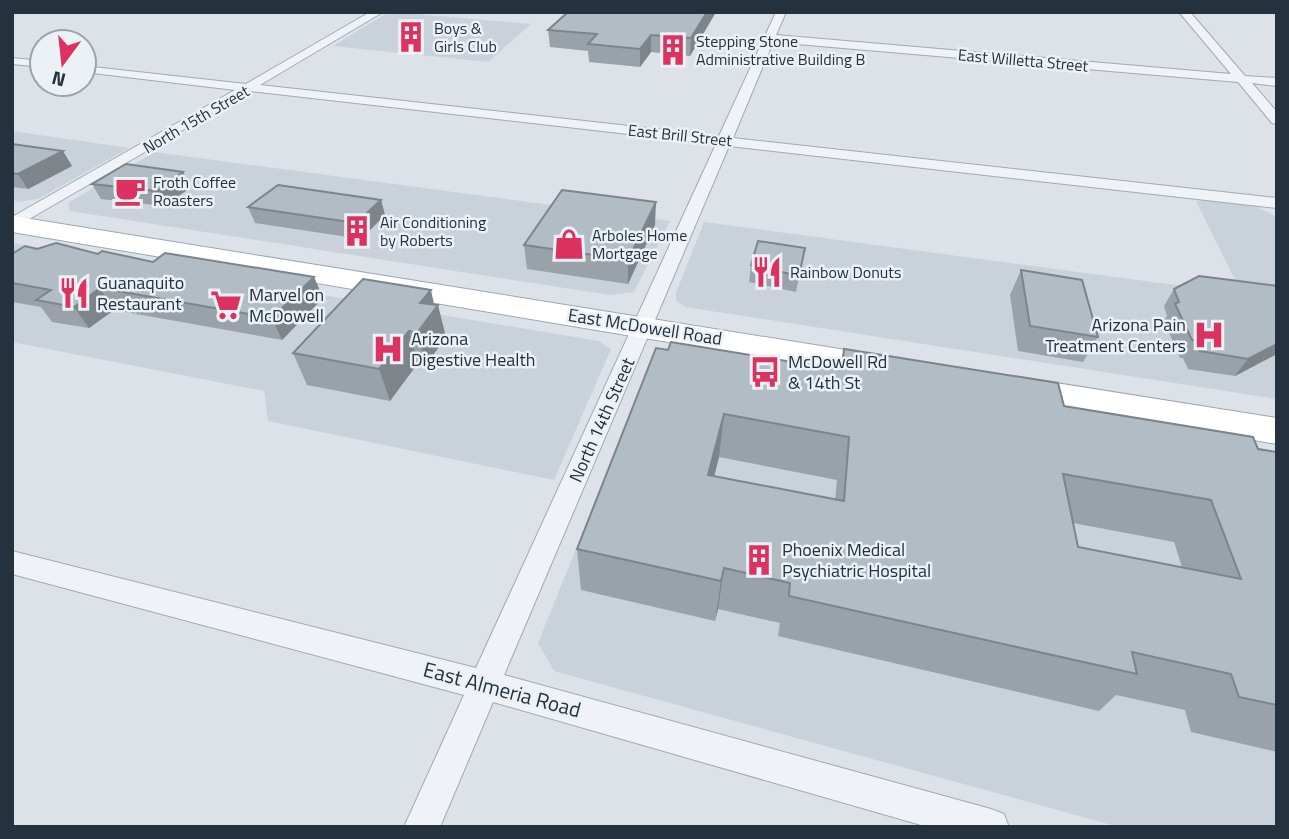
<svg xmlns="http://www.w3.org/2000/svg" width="1289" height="839" viewBox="0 0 1289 839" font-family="'Titillium Web',sans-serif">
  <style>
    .built { fill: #c9d1da }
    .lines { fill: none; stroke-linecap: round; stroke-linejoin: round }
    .street-casing { stroke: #a1a9b2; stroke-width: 2 }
    .primary-casing { stroke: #9aa8b5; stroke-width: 2 }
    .street { fill: #eff2f6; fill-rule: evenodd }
    .primary { fill: #fff; fill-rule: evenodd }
    .wall { fill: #99a2a9; fill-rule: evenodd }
    .shaded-wall { fill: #7d848a }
    .building { fill: #b2bcc5; stroke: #7d848a; stroke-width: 2; fill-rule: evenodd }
    .labels { text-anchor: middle; stroke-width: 5; stroke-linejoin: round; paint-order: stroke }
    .far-poi-label { font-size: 16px; fill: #24313f; stroke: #ebf1f5; text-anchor: start }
    .far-street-label { font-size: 16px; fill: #24313f; stroke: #ebf1f5 }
    .poi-label { font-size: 18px; fill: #24313f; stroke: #ebf1f5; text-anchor: start }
    .street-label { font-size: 18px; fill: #24313f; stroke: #ebf1f5 }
    .near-street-label { font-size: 21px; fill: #24313f; stroke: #ebf1f5 }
  </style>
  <rect width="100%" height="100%" fill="#dce2e8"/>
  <g class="built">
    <polygon points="389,12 392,12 531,24 488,62 333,46"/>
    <polygon points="12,131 129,148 40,198 20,202 12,200"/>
    <polygon points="154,152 670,221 634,292 610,295 70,211 68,203"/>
    <polygon points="1209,200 1257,207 1277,217 1277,399 686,307 676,301 676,293 704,222 1242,294 1196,201"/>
    <polygon points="12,243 599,341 611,349 554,480 268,421 264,391 12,342"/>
    <polygon points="652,360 1277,453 1277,827 1119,827 554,671 538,643"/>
  </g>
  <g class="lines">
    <defs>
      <g id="street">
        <polygon points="370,12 383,12 260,85 719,136 776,12 786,12 776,35 1231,74 1179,12 1190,12 1245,76 1277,78 1277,86 1252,83 1277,112 1277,124 1272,123 1238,82 773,42 733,138 1277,198 1277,208 729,146 504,675 991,809 1004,814 1009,827 928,827 493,702 440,827 404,827 464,695 12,574 12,551 476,668 716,144 250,91 12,229 12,217 235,90 84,72 84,66 246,84"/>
        <polygon points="12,58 42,61 42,67 12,64"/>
      </g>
      <g id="primary">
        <polygon points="12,216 889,357 901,360 906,368 901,376 889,379 12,232"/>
        <polygon points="1012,376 1277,418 1277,444 1000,396 994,388 1000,380"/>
      </g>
    </defs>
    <use href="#street" class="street-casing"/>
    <use href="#primary" class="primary-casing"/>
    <use href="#street" class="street"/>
    <use href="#primary" class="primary"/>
  </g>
  <g class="wall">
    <polygon points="716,12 690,56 651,52 640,67 589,62 588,51 550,47 548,30"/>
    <polygon points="12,144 72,166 28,189 12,187"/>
    <polygon points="183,172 190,188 164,206 101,199 92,184"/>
    <polygon points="381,200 385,215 361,239 255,223 248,207"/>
    <polygon points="655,225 628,284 527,269 524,245"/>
    <polygon points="805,248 796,292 749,282 751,265"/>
    <polygon points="37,249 98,254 153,262 314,277 323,298 282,340 114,310 89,328 52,322 41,307 12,302 12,254"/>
    <polygon points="1021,270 1098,337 1083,362 1018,351 1010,295"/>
    <polygon points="1277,286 1277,354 1235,376 1188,369 1183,358 1180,358 1164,321 1167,316 1164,306 1174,289"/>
    <polygon points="434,305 446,337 426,365 418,363 390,401 307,385 293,353"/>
    <path d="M844,349L1064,406L1277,452V752L1191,732L1185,710L1116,695L1099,711L778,636L780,623L718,609L715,621L581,590L577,549L668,350L839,369ZM719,457L837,480L835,500L714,476ZM1073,523L1174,542L1182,567L1078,547Z"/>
  </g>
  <g class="shaded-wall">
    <polygon points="707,12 716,12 690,56 691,38"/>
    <polygon points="651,35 651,52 640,67 640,49"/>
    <polygon points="63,151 72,166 28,189 18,174"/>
    <polygon points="183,172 190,188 164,206 156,191"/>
    <polygon points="381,200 385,215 361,239 356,223"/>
    <polygon points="656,202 655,225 628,284 628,260"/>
    <polygon points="314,277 323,298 282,340 272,318"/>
    <polygon points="100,288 114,310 89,328 74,307"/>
    <polygon points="431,290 435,309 438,305 446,337 426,365 417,333 420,303"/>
    <polygon points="409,331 418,363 390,401 379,369"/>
    <polygon points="1277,344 1277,354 1235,376 1248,359"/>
    <polygon points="724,414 719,457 704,517 708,475"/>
    <polygon points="724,568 718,609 715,621 721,581"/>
  </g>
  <g class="building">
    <polygon points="568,12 707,12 691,38 651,35 640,49 588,44 597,34 548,30"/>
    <polygon points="12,144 63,151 18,174 12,173"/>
    <polygon points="126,164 183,172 156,191 92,184"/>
    <polygon points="278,185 381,200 356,223 248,207"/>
    <polygon points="562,190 656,202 628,260 524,245"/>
    <polygon points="758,241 805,248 799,276 751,265"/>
    <polygon points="56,243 98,254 102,251 153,262 165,253 314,277 272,318 100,288 74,307 36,300 51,290 12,283 12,254 25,246 37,249"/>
    <polygon points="1021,270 1082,280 1098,337 1030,326"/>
    <polygon points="1199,276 1277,286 1277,344 1248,359 1200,351 1195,341 1192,340 1175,304 1179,302 1174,289"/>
    <polygon points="363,279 431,290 420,303 438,305 417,333 409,331 379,369 293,353"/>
    <path d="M671,342L842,370L844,349L1058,383L1064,406L1253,437L1258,449L1277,452V705L1239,697L1231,674L1132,652L1137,674L789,596L790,583L724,568L721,581L577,549L656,348L668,350ZM724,414L849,437L844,501L708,475ZM1063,474L1211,500L1241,579L1078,547Z"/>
  </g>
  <defs>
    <symbol id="building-bare" viewBox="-9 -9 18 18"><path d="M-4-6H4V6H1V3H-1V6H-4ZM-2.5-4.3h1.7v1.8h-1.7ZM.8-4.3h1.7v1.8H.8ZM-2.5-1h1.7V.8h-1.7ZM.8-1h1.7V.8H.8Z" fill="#dc325f" stroke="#ebf1f5" stroke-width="2.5" paint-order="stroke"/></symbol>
    <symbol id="cafe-bare" viewBox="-9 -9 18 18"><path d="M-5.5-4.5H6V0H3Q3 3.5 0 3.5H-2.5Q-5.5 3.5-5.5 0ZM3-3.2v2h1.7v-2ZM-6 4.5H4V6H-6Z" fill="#dc325f" stroke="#ebf1f5" stroke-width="2.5" paint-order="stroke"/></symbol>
    <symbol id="shop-bare" viewBox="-9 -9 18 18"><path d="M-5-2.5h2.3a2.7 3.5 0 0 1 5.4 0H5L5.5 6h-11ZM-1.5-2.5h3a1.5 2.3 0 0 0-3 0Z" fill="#dc325f" stroke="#ebf1f5" stroke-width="2.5" paint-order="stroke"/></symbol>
    <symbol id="restaurant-bare" viewBox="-9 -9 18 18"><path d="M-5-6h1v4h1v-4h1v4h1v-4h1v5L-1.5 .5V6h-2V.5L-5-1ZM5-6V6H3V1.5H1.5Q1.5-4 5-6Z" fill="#dc325f" stroke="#ebf1f5" stroke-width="2.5" paint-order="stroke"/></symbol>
    <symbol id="supermarket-bare" viewBox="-9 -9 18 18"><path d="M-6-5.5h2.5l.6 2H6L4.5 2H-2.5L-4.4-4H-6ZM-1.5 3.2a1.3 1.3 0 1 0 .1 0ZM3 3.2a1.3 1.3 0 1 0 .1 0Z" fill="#dc325f" stroke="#ebf1f5" stroke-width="2.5" paint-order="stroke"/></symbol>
    <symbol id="hospital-bare" viewBox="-9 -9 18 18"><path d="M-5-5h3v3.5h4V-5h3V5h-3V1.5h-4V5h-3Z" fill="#dc325f" stroke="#ebf1f5" stroke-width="2.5" paint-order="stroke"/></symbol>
    <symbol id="bus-bare" viewBox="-9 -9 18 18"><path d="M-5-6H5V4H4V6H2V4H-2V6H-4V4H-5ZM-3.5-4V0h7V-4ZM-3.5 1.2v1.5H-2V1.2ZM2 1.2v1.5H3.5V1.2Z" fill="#dc325f" stroke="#ebf1f5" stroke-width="2.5" paint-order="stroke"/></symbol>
  </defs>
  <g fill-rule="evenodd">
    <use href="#building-bare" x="389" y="15" width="44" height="44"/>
    <use href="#building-bare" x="651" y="28" width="44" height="44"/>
    <use href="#cafe-bare" x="108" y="169" width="44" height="44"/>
    <use href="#building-bare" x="335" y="209" width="44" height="44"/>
    <use href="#shop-bare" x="547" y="222" width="44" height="44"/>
    <use href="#restaurant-bare" x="745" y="250" width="44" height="44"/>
    <use href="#restaurant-bare" x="52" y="271" width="44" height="44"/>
    <use href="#supermarket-bare" x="204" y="283" width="44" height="44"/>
    <use href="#hospital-bare" x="1187" y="313" width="44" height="44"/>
    <use href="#hospital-bare" x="366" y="327" width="44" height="44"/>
    <use href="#bus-bare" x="743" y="350" width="44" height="44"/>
    <use href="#building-bare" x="737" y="538" width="44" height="44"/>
  </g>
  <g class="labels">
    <g class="far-poi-label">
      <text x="434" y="34">Boys &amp;<tspan x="434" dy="18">Girls Club</tspan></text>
      <text x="696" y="47">Stepping Stone<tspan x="696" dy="18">Administrative Building B</tspan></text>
      <text x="153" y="188">Froth Coffee<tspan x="153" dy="18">Roasters</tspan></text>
      <text x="380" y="228">Air Conditioning<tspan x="380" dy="18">by Roberts</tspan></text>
      <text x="592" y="241">Arboles Home<tspan x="592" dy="18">Mortgage</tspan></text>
      <text x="790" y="278">Rainbow Donuts</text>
    </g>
    <g class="far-street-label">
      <text transform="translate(1023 60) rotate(5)" y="6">East Willetta Street</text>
      <text transform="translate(196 119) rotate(-30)" y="6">North 15th Street</text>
      <text transform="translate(680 135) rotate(6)" y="6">East Brill Street</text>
    </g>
    <g class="poi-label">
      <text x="97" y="289">Guanaquito<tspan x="97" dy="21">Restaurant</tspan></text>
      <text x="249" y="301">Marvel on<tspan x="249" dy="21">McDowell</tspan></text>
      <text x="1186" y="331" text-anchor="end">Arizona Pain<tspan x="1186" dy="21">Treatment Centers</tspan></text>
      <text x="411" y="345">Arizona<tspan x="411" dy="21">Digestive Health</tspan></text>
      <text x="788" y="368">McDowell Rd<tspan x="788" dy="21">&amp; 14th St</tspan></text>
      <text x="782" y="556">Phoenix Medical<tspan x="782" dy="21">Psychiatric Hospital</tspan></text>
    </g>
    <g class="street-label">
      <text transform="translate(645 327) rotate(9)" y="6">East McDowell Road</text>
      <text transform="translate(602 420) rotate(-66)" y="6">North 14th Street</text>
    </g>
    <g class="near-street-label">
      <text transform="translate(502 690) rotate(15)" y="7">East Almeria Road</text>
    </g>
  </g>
  <rect width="1289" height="839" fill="none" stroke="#24313f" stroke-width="28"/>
  <g transform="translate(63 63) rotate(195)"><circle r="33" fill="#ebf1f5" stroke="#9ba4ac" stroke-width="2"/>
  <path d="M0-5L12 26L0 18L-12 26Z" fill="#dc325f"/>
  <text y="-10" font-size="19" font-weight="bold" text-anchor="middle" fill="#24313f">N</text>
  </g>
</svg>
